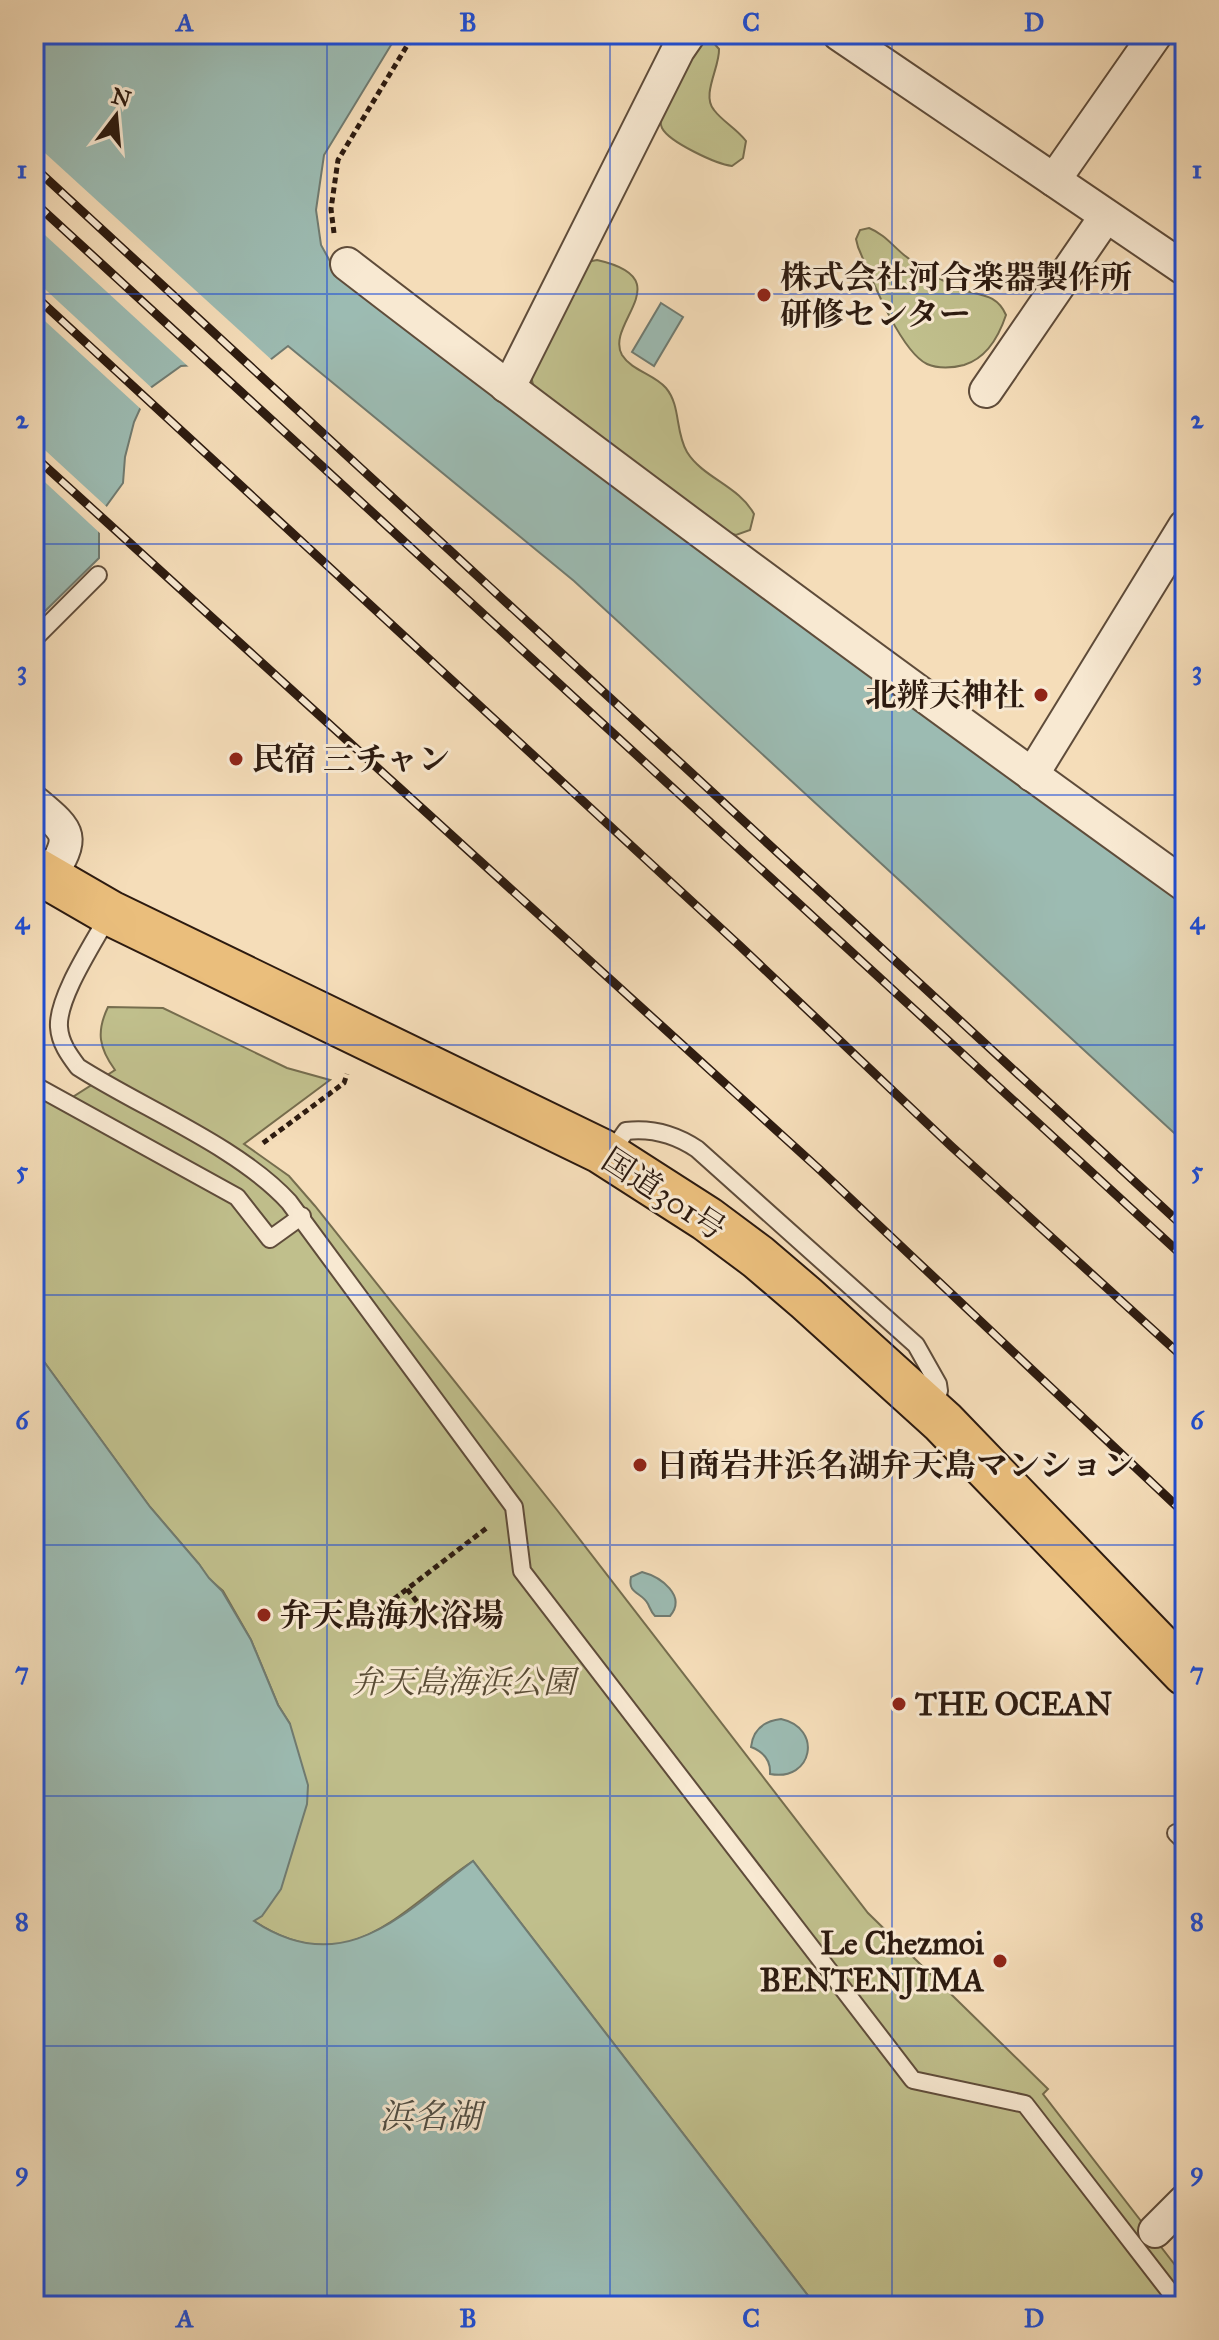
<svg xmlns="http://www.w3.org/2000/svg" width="1219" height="2340" viewBox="0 0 1219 2340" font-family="'IM FELL Great Primer','Noto Serif JP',serif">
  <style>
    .green { fill: #c0bf8c; stroke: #766d4e; stroke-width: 2 }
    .water { fill: #9cbbb2; stroke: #707b71; stroke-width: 2 }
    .pier { fill: #f5ddb9 }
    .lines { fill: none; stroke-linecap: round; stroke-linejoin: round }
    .lane-casing { stroke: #5f4c3a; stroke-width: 20 }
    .street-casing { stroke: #5f4c3a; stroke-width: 36 }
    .highway-casing { stroke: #2d1b10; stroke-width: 48 }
    .path { stroke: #2d1b10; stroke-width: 5; stroke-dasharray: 6 4; stroke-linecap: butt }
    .lane { stroke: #f8e9d2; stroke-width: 16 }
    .street { stroke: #f8e9d2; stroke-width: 32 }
    .highway { stroke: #eabe7c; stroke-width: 44 }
    .rail-casing { stroke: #2d1b10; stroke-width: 9 }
    .rail { stroke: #f8e9d2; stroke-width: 6; stroke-dasharray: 18; stroke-linecap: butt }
    .grid { fill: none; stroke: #1d4ed8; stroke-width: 2; stroke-opacity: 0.55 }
    .poi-dot { fill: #8f2418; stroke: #f8e9d2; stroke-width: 3 }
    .labels { text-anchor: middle; stroke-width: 6; stroke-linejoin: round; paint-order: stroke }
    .poi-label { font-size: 32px; font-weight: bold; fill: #2d1b10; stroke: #f8e9d2; text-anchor: start }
    .street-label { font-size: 32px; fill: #2d1b10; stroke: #f8e9d2 }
    .park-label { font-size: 32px; font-style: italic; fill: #594c35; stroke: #f8e9d2 }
    .water-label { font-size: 34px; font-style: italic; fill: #4e4b41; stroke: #f8e9d2 }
    .neatline { fill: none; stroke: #1d4ed8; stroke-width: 3 }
    .grid-label { font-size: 26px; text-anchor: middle; font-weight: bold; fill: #1d4ed8 }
  </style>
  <rect width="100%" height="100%" fill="#f5ddb9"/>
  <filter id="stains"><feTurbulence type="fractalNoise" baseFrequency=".0025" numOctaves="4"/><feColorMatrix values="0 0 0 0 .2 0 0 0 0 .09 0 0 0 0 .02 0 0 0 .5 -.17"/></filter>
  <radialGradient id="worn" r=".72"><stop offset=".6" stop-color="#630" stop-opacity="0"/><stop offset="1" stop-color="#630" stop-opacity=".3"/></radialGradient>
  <g class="green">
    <path d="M702,40L712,41L719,49C720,67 701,95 714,110C723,122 736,128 746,141L743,158L732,166C716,164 669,142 662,128C659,122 661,114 662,108Z"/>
    <path d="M869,228C884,234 892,245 904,255C919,267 936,277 953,286C974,297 995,290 1006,315C999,336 987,358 964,365C953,368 938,369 927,364C900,351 870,275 858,247L856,239L860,230Z"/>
    <path d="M597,260C682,279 604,323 622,355C632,371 654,374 666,388C681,406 675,432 687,452C703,478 739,486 754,514L750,530L736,535L720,530L534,389L531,376L587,262Z"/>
    <path d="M108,1007L163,1008L287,1068L330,1080L244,1144L289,1176L315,1206L557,1510L868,1913L1048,2089L1043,2094L1185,2278V2306H816L473,1861C399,1910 350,1984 254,1921L290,1724L278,1705L251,1640L223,1591L208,1578L199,1564L150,1507L34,1348V1078L71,1098L115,1070C99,1048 96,1032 108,1007Z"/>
  </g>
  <g class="water">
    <polygon points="34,34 401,34 391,45 324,155 316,210 321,245 336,272 1024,787 1185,903 1185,1143 574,581 288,346 270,360 181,366 149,389 134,422 125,457 123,483 99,516 99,558 34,622"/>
    <polygon points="661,303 683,317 654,366 632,352"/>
    <path d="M34,1348L150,1507L199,1564L209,1578L222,1591L251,1640L278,1705L290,1724L308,1785L307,1804L281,1889L262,1916L254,1921C344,1981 404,1913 473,1861L816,2306H34Z"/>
    <path d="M642,1572C661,1577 687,1596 670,1616H655C651,1612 650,1608 648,1604C642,1592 627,1594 631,1577Z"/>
    <path d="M781,1719C823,1728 813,1782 770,1774C771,1760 764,1752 751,1747C753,1729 764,1721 781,1719Z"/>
  </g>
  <g class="pier">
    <polygon points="34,143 274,362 191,369 34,225"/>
    <polygon points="34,279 154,390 143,411 34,311"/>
    <polygon points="34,440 109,509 103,518 103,536 34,472"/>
  </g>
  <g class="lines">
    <defs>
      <g id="lane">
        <polyline points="34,639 98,575"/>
        <path d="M110,913C95,941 57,997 59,1027C60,1043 69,1055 78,1067C142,1108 239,1147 289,1202L514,1507L522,1571L913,2080L1025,2104L1181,2306"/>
        <polyline points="34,1085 237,1197 270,1239 302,1216"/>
        <path d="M609,1155L626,1131C651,1128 676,1135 697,1149L916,1345L938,1384L939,1391L927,1405"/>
        <polyline points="1176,1833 1185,1842"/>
      </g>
      <g id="street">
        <polyline points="839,34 1185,269"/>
        <polyline points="1054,180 1156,34"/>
        <path d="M347,264C622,476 903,682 1185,885"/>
        <polyline points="506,386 514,377 678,50 689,34"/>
        <polyline points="986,391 1106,216"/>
        <polyline points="1032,775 1185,526"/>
        <path d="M34,802C71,833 75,835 49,878"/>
        <polyline points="1155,2231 1185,2201"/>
      </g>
      <polyline id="highway" points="34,869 110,913 601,1151 707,1219 758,1257 806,1298 943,1422 1185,1673"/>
    </defs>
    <use href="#lane" class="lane-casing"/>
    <use href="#street" class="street-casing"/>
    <use href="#highway" class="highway-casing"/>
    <g class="path">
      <polyline points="334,233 331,209 338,160 408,44 418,34"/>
      <polyline points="263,1143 344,1083 347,1074"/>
      <polyline points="407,1589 421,1607"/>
      <polyline points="394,1599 488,1527"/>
    </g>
    <use href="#lane" class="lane"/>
    <use href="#street" class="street"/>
    <use href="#highway" class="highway"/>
    <defs>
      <g id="rail">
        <polyline points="34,167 1185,1228"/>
        <polyline points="34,202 1185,1258"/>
        <polyline points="34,295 740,946 951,1146 1185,1359"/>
        <polyline points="34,456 819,1169 1185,1514"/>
      </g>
    </defs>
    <use href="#rail" class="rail-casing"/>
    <use href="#rail" class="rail"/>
  </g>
  <path class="grid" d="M327,34V2306M610,34V2306M892,34V2306M34,294H1185M34,544H1185M34,795H1185M34,1045H1185M34,1295H1185M34,1545H1185M34,1796H1185M34,2046H1185"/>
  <g class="poi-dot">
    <circle cx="764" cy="295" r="8"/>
    <circle cx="1041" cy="695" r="8"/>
    <circle cx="236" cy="759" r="8"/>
    <circle cx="640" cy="1465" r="8"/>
    <circle cx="264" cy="1615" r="8"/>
    <circle cx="899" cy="1704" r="8"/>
    <circle cx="1000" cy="1961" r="8"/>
  </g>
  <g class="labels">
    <g class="poi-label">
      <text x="780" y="288">株式会社河合楽器製作所<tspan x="780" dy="37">研修センター</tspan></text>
      <text x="1025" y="706" text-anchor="end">北辨天神社</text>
      <text x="252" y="770">民宿 三チャン</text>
      <text x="656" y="1476">日商岩井浜名湖弁天島マンション</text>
      <text x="280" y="1626">弁天島海水浴場</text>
      <text x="915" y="1715">THE OCEAN</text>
      <text x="984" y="1954" text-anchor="end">Le Chezmoi<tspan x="984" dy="37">BENTENJIMA</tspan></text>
    </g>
    <g class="street-label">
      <text transform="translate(664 1194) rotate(33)" y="11">国道301号</text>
    </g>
    <g class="park-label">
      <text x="463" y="1693">弁天島海浜公園</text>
    </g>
    <g class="water-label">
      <text x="430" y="2128">浜名湖</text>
    </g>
  </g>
  <rect width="1219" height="2340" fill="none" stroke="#f5ddb9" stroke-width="88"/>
  <g transform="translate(116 116) rotate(16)" stroke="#f8e9d2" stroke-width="6" paint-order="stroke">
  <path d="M0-6L14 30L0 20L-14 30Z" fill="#2d1b10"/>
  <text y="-12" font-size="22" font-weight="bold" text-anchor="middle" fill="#2d1b10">N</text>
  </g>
  <rect x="44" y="44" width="1131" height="2252" class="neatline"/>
  <g class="grid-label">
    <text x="185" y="31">A</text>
    <text x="468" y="31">B</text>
    <text x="751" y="31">C</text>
    <text x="1034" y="31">D</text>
    <text x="22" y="178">1</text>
    <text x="1197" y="178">1</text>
    <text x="22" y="428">2</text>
    <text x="1197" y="428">2</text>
    <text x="22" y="679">3</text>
    <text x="1197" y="679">3</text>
    <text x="22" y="929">4</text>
    <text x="1197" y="929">4</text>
    <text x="22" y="1179">5</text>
    <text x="1197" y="1179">5</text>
    <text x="22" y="1429">6</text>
    <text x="1197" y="1429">6</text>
    <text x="22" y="1680">7</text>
    <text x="1197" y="1680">7</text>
    <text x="22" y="1930">8</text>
    <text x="1197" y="1930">8</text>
    <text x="22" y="2180">9</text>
    <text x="1197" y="2180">9</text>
    <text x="185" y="2327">A</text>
    <text x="468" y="2327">B</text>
    <text x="751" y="2327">C</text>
    <text x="1034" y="2327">D</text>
  </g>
  <rect width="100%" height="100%" filter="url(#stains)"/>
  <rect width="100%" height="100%" fill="url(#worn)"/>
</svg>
